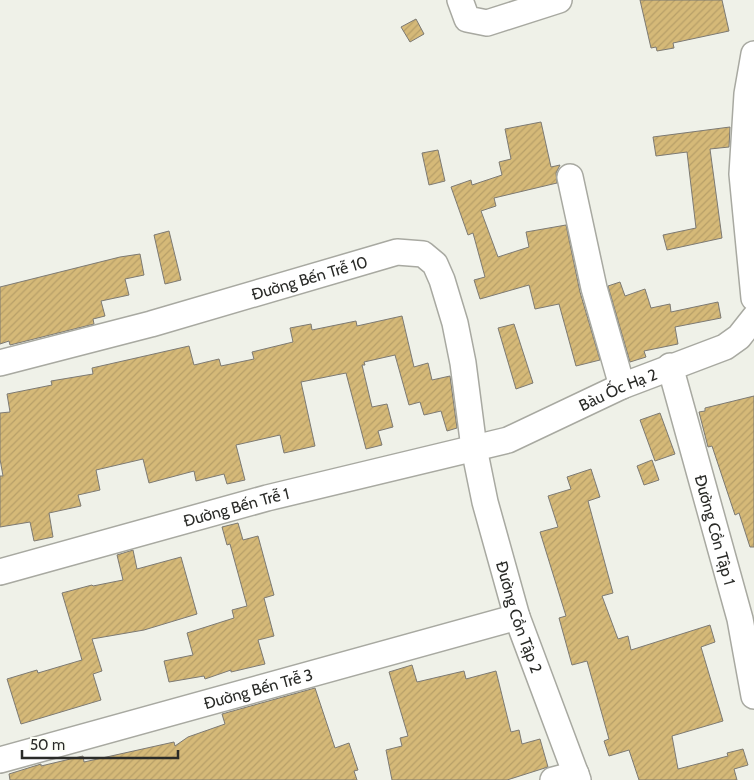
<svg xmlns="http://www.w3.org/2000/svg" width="754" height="780" viewBox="0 0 754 780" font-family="Cabin,sans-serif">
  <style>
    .building { fill: url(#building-hatch); stroke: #7d7a73 }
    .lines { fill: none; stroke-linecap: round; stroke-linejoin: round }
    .minor-casing { stroke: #a8a9a1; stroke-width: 28 }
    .minor { stroke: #fff; stroke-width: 25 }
    .labels { text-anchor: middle; stroke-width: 4.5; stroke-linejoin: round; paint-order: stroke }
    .street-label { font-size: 16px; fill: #2a2b28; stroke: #fcfef6 }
  </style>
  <defs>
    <pattern id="building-hatch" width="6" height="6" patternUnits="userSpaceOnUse" patternTransform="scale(1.25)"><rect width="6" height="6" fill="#d5b978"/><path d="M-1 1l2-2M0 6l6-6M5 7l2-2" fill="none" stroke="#b79f68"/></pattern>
  </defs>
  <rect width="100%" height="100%" fill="#eff1e8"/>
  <g class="building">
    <polygon points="640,0 722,0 729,31 673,43 674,48 657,51 656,47 651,48"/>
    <polygon points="416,19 424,34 410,42 401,27"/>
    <polygon points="541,122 551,167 560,165 556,173 557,183 494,198 496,206 481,211 498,257 529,247 526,232 566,225 580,292 600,360 576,366 559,304 535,309 529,285 480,299 474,280 485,277 473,233 468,235 451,187 471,180 472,185 502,175 499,162 511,159 505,129"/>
    <polygon points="730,127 729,147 710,149 722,238 667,250 663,235 696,228 687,152 656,156 653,137"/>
    <polygon points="438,150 445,181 429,185 422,153"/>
    <polygon points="169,231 181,280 165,284 154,235"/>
    <polygon points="140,254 144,275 125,279 129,295 101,301 105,316 93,319 94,324 10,345 9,341 0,344 0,287 120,257"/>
    <polygon points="620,282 625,296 645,289 651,308 670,304 671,312 718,302 721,318 675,327 678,344 644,351 646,357 630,362 608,286"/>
    <polygon points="402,316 414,367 428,363 432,380 450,376 457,428 447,431 441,411 424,415 420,402 409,405 395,355 364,362 365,365 362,365 372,407 387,404 393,427 378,431 382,445 366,449 346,373 301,382 315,446 284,453 280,435 236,445 245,480 227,484 224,474 196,481 194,471 149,483 143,459 96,470 100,490 78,495 81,506 49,513 53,537 34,541 30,522 0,527 0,476 3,476 0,459 0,413 10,412 7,394 52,385 51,381 93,374 92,368 189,346 194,365 219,359 221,366 254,359 252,352 293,342 290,328 311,324 312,330 356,321 357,326"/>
    <polygon points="514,324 533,383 516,389 498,328"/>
    <polygon points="754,396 754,547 750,547 739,513 735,515 712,446 708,447 699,412 705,411 705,408"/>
    <polygon points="660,413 675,454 655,461 640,420"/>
    <polygon points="652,460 659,480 644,485 637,466"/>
    <polygon points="591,469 600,497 588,501 613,593 602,596 618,639 628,636 631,650 710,625 715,642 701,647 723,721 672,736 678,769 728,756 727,753 743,749 748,765 734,769 737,780 639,780 629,750 609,756 604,741 609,739 587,661 572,665 559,618 566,616 540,532 558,527 548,496 571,489 567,477"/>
    <polygon points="238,523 243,540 258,536 274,595 264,598 274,636 258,640 265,664 231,672 231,670 205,679 204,676 169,682 164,661 193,655 187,633 234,618 232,610 247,606 230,544 227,545 222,527"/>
    <polygon points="133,550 137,569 181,557 197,614 144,630 92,639 102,671 93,674 101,700 21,724 7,679 37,670 38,673 82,660 62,593 92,585 93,586 123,580 117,555"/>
    <polygon points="412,665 417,682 464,671 466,679 496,671 511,732 519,730 522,744 540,739 548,767 507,780 392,780 386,750 402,746 400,738 408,736 389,672"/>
    <polygon points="315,688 335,748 349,743 358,770 354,771 357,780 10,780 9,774 41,764 41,766 83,756 84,762 174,742 175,746 188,737 225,724 222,714"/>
  </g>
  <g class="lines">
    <defs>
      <g id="minor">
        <polyline points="460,0 467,19 487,23 559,0"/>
        <polyline points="754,54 747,94 742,174 754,298"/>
        <polyline points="570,177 594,288 622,386"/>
        <path id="s1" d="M0,363L151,324L397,252L423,254L435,264L442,280L455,323L463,363L474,448L485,502L517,617L578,780"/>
        <path id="s2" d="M670,366L740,619L754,696"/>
        <path id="s3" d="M0,572L267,498L508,440L622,386L725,347L739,337L754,318"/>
        <path id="s4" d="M0,760L517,617"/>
        <polyline points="553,780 576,774"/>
      </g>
    </defs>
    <use href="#minor" class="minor-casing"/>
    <use href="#minor" class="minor"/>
  </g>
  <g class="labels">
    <g class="street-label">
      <text dy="6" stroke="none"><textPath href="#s1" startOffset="321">Đường Bến Trễ 10</textPath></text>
      <text dy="6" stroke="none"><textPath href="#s3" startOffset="646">Bàu Ốc Hạ 2</textPath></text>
      <text dy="6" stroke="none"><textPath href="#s3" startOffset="245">Đường Bến Trễ 1</textPath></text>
      <text dy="6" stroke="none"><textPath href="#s2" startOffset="170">Đường Cồn Tập 1</textPath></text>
      <text dy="6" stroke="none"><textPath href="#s1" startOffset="818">Đường Cồn Tập 2</textPath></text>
      <text dy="6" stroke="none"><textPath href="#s4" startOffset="268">Đường Bến Trễ 3</textPath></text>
    </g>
  </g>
  <path d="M22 750v8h156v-8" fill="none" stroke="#2a2b28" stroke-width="2.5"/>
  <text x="30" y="750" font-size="15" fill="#2a2b28" stroke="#fcfef6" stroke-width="4" paint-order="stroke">50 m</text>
</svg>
